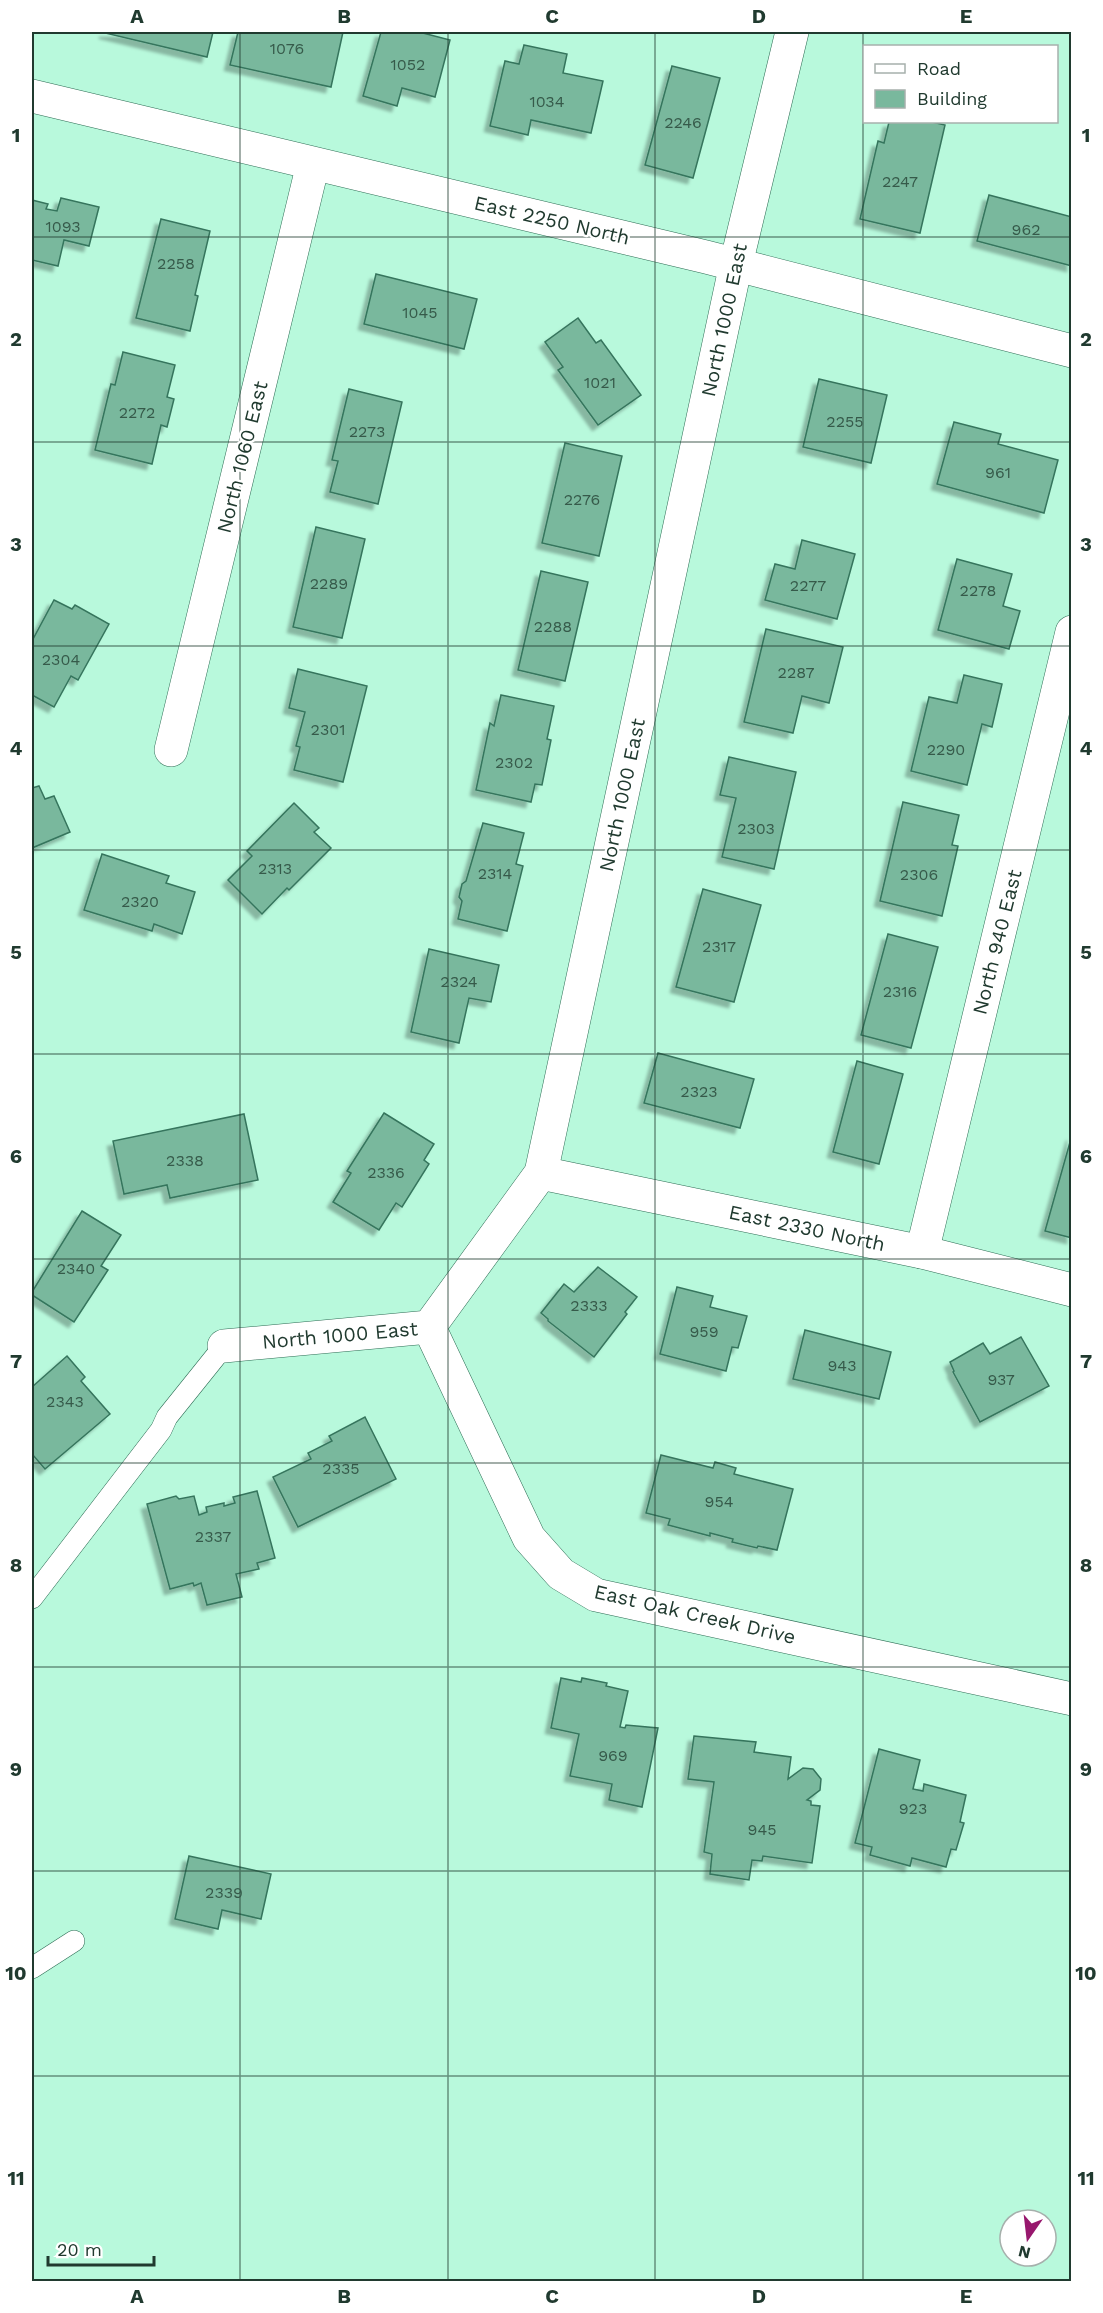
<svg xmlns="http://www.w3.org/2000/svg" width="1103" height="2313" viewBox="0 0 1103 2313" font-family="'Work Sans',sans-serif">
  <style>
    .building { fill: #79b89d; stroke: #36755d; stroke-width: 1.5; filter: url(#shadow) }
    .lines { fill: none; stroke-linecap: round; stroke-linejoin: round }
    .lane-casing { stroke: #2e6d55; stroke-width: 22 }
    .street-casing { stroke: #2e6d55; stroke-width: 34 }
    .lane { stroke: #fff; stroke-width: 21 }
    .street { stroke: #fff; stroke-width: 33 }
    .grid { fill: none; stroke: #203a2f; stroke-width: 1.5; stroke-opacity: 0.55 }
    .labels { text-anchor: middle; stroke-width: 4.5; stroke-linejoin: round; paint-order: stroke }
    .number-label { font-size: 16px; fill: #365a4a }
    .street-label { font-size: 20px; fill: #203a2f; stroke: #fff }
    .neatline { fill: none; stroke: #203a2f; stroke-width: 2 }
    .grid-label { font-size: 20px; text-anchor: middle; font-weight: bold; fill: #203a2f }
  </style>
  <defs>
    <filter id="shadow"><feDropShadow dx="-5.5" dy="5.5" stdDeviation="1.5" flood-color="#0004"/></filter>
  </defs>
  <rect width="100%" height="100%" fill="#b8f9dc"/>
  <g class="building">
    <polygon points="105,32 213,32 207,57 105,33"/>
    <polygon points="238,32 343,32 331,87 230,65"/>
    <polygon points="381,32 419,32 450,40 435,97 402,88 397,106 363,96"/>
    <polygon points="524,45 567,54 563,73 603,81 591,133 531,120 528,135 490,126 505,61 519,64"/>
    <polygon points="672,66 720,78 693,178 645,165"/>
    <polygon points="889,122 932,122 945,125 920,233 860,219 878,141 884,143"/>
    <polygon points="989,195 1072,217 1072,266 977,241"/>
    <polygon points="61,198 99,207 89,246 64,240 58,266 32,260 32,200 48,204 46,209 57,211"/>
    <polygon points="161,219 210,231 195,295 198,296 190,331 136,318"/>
    <polygon points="376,274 477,299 464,349 364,324"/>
    <polygon points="578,318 596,343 601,340 641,395 598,425 558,370 563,367 545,342"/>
    <polygon points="123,352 175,365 167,397 174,399 167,427 161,425 152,464 95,450 111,384 115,385"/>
    <polygon points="819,379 887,395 871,463 803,447"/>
    <polygon points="349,389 402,402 378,504 330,492 338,461 332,460"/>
    <polygon points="954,422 1001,434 998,444 1058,460 1044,513 937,484"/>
    <polygon points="565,443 622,456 599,556 542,543"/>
    <polygon points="316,527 365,539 342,638 293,627"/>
    <polygon points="802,540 855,554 837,619 765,600 775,564 795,569"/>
    <polygon points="957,559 1012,574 1003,606 1020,611 1009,649 938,630"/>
    <polygon points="541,571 588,582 565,681 518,670"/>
    <polygon points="54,600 72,609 75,605 109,624 78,680 71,676 54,707 32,695 32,641"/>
    <polygon points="766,629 843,647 829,703 802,696 793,733 744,722"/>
    <polygon points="298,669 367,686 343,782 294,770 300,747 296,746 305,712 289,708"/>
    <polygon points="964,675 1002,684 992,727 982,724 967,785 911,771 929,697 957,703"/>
    <polygon points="501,695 554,706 547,739 551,740 542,785 535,784 531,802 476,790 490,723 494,726"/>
    <polygon points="729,757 796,772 774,869 722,857 736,798 720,795"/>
    <polygon points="39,786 45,799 54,796 70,832 32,848 32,788"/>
    <polygon points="903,802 959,815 952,845 958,846 942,916 880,901"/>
    <polygon points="294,803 319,828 314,832 331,848 289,890 287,888 262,914 228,880 252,856 247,851"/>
    <polygon points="483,823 524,833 516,864 523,866 507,931 458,919 462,901 459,897 462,884 466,881"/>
    <polygon points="102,854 169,876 166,883 195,892 182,934 154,924 152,931 84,910"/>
    <polygon points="703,889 761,905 734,1002 676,987"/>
    <polygon points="888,934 938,947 911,1048 861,1035"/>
    <polygon points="429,949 499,965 491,1002 469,998 459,1043 411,1032"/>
    <polygon points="658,1053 754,1079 740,1128 644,1103"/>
    <polygon points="857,1061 903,1074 879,1164 833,1152"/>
    <polygon points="384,1113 434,1144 424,1160 429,1164 402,1207 396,1203 379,1230 333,1202 351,1173 347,1171"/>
    <polygon points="244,1114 258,1180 170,1198 167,1185 124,1194 113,1141"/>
    <polygon points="1072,1135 1072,1238 1045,1231"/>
    <polygon points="82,1211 121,1235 101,1266 108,1270 74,1322 32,1295 32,1292"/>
    <polygon points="598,1267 637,1297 625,1312 627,1314 594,1357 548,1321 548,1319 541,1313 564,1284 574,1292"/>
    <polygon points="677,1287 713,1296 710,1307 747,1316 738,1348 732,1347 726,1371 660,1354"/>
    <polygon points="805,1330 891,1352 879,1399 793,1379"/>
    <polygon points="1021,1337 1049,1386 980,1422 953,1372 954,1371 950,1362 983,1343 990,1354"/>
    <polygon points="67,1356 85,1377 81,1381 110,1414 45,1469 32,1454 32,1387"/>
    <polygon points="365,1417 396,1479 298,1527 273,1477 311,1459 308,1453 332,1441 329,1436"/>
    <polygon points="661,1455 713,1468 715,1462 736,1468 734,1474 793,1489 777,1550 758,1546 757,1548 732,1542 733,1539 710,1533 710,1536 668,1525 670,1519 646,1513"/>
    <polygon points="257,1491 275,1558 257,1563 259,1569 236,1574 242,1597 207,1605 201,1583 194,1586 193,1583 170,1589 147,1504 176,1496 179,1499 194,1496 199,1515 207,1512 206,1507 224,1503 224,1506 235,1503 233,1497"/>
    <polygon points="561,1678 581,1682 582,1678 607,1683 606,1686 628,1691 620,1727 625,1728 626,1725 658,1728 642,1807 609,1800 612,1784 570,1776 579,1734 551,1728"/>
    <polygon points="694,1736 756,1742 754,1752 791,1757 788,1779 803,1768 813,1769 821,1779 820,1790 807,1800 811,1801 811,1805 820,1806 812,1863 763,1856 762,1861 752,1860 749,1880 710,1874 712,1854 704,1852 714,1782 688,1779"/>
    <polygon points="879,1749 920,1760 913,1789 923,1791 924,1784 966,1795 960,1822 964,1823 956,1850 951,1849 946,1867 912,1858 910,1866 870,1855 872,1847 855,1843"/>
    <polygon points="189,1856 271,1874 261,1919 222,1910 218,1929 175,1919"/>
  </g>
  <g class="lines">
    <defs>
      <g id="lane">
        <polyline points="32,1598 161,1430 167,1417 224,1346"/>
        <polyline points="32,1968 74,1941"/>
      </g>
      <g id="street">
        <polyline points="32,96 706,257 1072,351"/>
        <polyline points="171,750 313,164"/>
        <polyline points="541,1173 922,1252 1072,1290"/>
        <polyline points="922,1252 1072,632"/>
        <polyline points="429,1327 529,1538 561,1574 596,1595 1072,1699"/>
        <polyline points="224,1346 429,1327 541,1173 736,264 792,32"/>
      </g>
    </defs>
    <use href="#lane" class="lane-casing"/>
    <use href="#street" class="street-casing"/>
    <use href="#lane" class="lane"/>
    <use href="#street" class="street"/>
  </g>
  <path class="grid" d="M240,32V2282M448,32V2282M655,32V2282M863,32V2282M32,237H1072M32,442H1072M32,646H1072M32,850H1072M32,1054H1072M32,1259H1072M32,1463H1072M32,1667H1072M32,1871H1072M32,2076H1072"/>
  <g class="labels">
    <g class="number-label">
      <text x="287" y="54">1076</text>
      <text x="408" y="70">1052</text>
      <text x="547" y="107">1034</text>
      <text x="683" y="128">2246</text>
      <text x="900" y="187">2247</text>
      <text x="63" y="232">1093</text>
      <text x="1026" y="235">962</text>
      <text x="176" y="269">2258</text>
      <text x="420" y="318">1045</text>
      <text x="600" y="388">1021</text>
      <text x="137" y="418">2272</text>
      <text x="845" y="427">2255</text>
      <text x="367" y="437">2273</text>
      <text x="998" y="478">961</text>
      <text x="582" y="505">2276</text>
      <text x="329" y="589">2289</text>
      <text x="808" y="591">2277</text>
      <text x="978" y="596">2278</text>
      <text x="553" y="632">2288</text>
      <text x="61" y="665">2304</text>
      <text x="796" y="678">2287</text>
      <text x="328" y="735">2301</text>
      <text x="946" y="755">2290</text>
      <text x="514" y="768">2302</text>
      <text x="756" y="834">2303</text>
      <text x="275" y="874">2313</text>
      <text x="495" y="879">2314</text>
      <text x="919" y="880">2306</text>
      <text x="140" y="907">2320</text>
      <text x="719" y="952">2317</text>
      <text x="459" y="987">2324</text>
      <text x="900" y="997">2316</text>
      <text x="699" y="1097">2323</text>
      <text x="185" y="1166">2338</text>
      <text x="386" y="1178">2336</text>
      <text x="76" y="1274">2340</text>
      <text x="589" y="1311">2333</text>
      <text x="704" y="1337">959</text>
      <text x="842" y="1371">943</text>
      <text x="1001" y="1385">937</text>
      <text x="65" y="1407">2343</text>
      <text x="341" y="1474">2335</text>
      <text x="719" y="1507">954</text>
      <text x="213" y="1542">2337</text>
      <text x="613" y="1761">969</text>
      <text x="913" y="1814">923</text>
      <text x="762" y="1835">945</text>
      <text x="224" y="1898">2339</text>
    </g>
    <g class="street-label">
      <text transform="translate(552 220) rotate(13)" y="7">East 2250 North</text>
      <text transform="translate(724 320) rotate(-78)" y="7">North 1000 East</text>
      <text transform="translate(242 457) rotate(-76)" y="7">North 1060 East</text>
      <text transform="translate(622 795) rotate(-78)" y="7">North 1000 East</text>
      <text transform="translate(997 942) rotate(-76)" y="7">North 940 East</text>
      <text transform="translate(807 1228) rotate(12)" y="7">East 2330 North</text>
      <text transform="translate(340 1335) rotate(-5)" y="7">North 1000 East</text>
      <text transform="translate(695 1614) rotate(13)" y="7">East Oak Creek Drive</text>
    </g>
  </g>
  <rect width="1103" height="2313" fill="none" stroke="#ffffff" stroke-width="66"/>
  <rect x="863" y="45" width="195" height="78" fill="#ffffff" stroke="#a6b0ac" stroke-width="1.5"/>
  <rect x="875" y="64" width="30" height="9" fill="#ffffff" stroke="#a6b0ac" stroke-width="1.5"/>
  <text x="917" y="75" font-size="18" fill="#203a2f">Road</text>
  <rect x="875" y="90" width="30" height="18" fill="#79b89d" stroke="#a6b0ac" stroke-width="1.5"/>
  <text x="917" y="105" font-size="18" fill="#203a2f">Building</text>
  <g transform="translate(1028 2238) rotate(194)"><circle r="28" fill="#ffffff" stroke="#a6b0ac" stroke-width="1.5"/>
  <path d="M0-4.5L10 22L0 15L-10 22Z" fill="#98186e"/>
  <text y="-9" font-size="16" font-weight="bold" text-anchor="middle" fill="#203a2f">N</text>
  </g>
  <path d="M48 2256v9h106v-9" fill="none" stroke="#203a2f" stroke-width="3"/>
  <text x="57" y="2256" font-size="18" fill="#203a2f" stroke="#ffffff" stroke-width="4.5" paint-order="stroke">20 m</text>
  <rect x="33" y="33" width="1037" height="2247" class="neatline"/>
  <g class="grid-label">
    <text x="137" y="23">A</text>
    <text x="344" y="23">B</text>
    <text x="552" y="23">C</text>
    <text x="759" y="23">D</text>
    <text x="966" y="23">E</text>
    <text x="16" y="142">1</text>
    <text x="1086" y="142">1</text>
    <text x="16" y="346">2</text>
    <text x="1086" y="346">2</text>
    <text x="16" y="551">3</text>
    <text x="1086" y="551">3</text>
    <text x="16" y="755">4</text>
    <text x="1086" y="755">4</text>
    <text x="16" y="959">5</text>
    <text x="1086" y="959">5</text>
    <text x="16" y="1163">6</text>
    <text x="1086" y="1163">6</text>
    <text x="16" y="1368">7</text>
    <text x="1086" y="1368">7</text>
    <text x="16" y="1572">8</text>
    <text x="1086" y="1572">8</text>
    <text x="16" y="1776">9</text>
    <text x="1086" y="1776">9</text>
    <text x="16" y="1980">10</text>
    <text x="1086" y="1980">10</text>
    <text x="16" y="2185">11</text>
    <text x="1086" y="2185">11</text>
    <text x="137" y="2303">A</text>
    <text x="344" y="2303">B</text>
    <text x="552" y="2303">C</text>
    <text x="759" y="2303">D</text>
    <text x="966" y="2303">E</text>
  </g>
</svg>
